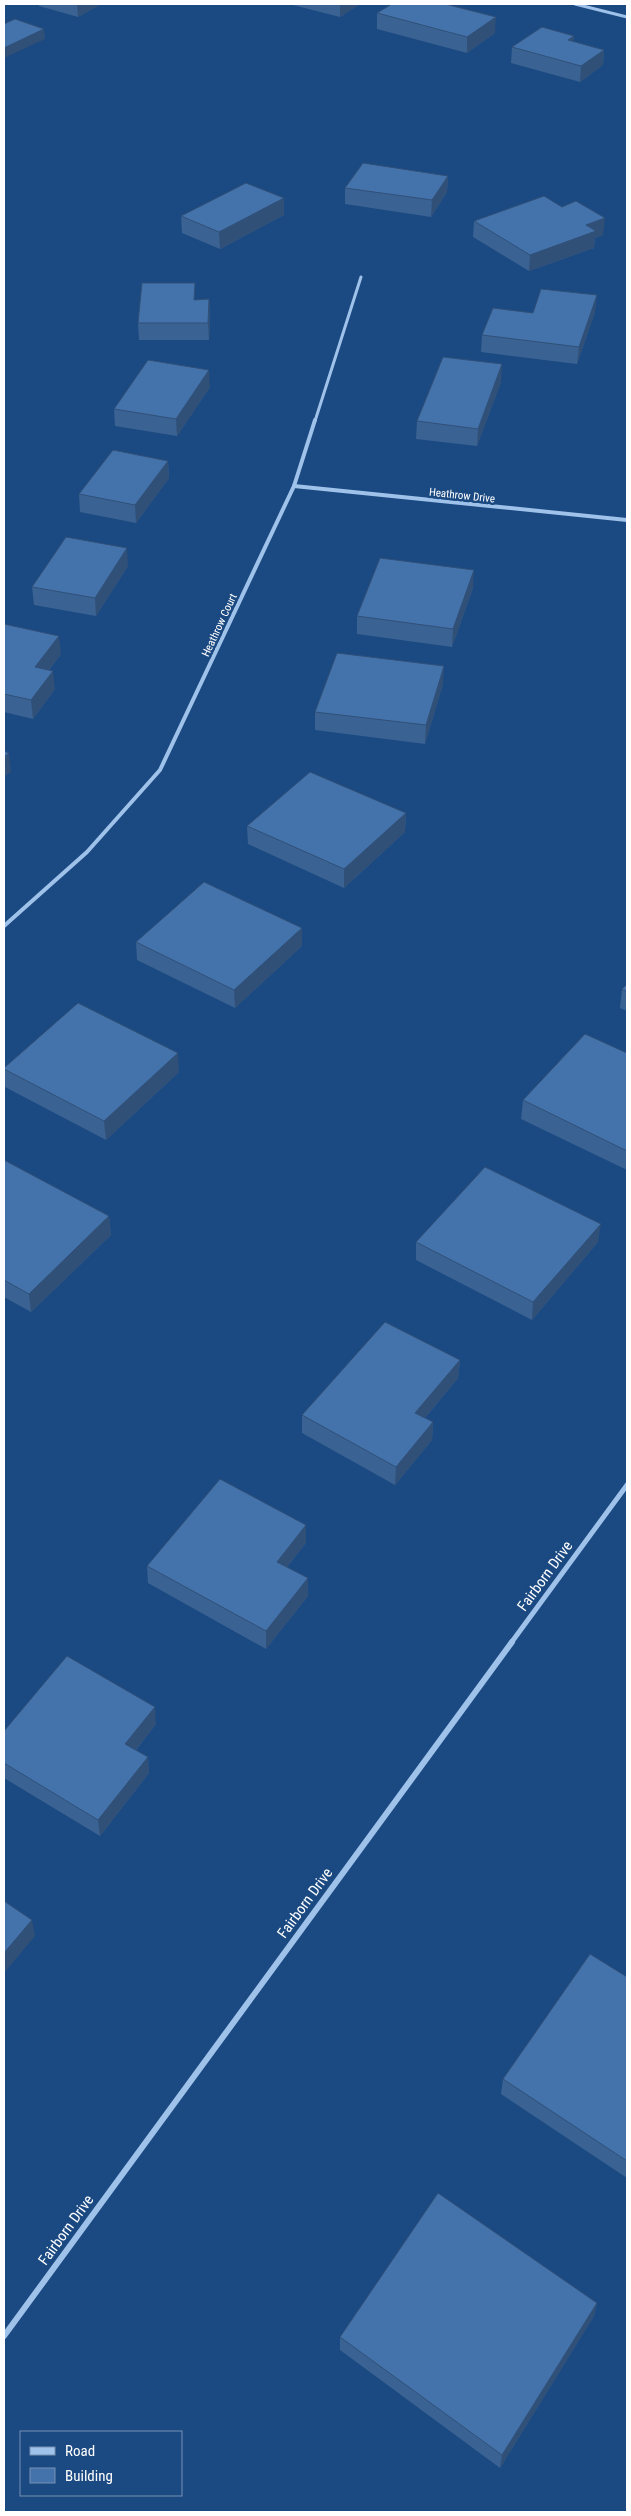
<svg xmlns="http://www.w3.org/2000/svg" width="631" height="2516" viewBox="0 0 631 2516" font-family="'Roboto Condensed',sans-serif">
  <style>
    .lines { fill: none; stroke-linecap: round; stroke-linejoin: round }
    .minor-far3 { stroke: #9fc2ea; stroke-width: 3 }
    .minor-far2 { stroke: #9fc2ea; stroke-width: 4 }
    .minor-far1 { stroke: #9fc2ea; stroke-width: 5 }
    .minor { stroke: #9fc2ea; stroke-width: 6 }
    .wall { fill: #3a6393 }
    .shaded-wall { fill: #305078 }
    .building { fill: #4473ab; stroke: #305078 }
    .labels { text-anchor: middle; stroke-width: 5; stroke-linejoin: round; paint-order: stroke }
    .far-street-label { font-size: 11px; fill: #fff; stroke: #1b4981 }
    .near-street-label { font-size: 15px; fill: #fff; stroke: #1b4981 }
  </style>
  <rect width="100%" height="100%" fill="#1b4981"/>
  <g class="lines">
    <g class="minor-far3">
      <polyline points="575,4 627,17"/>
      <polyline points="315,421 361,277"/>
    </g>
    <g class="minor-far2">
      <polyline points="294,486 627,520"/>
      <polyline points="4,926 87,852 160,770 294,486 315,420"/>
    </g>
    <polyline class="minor-far1" points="511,1643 627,1485"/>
    <polyline class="minor" points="4,2336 512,1642"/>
  </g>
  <g class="wall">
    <polygon points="39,4 101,4 78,17 39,6"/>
    <polygon points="289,4 360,4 340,17"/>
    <polygon points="377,13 495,33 467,53 377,29"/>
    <polygon points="574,36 573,41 604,50 603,65 580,82 511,63 512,47"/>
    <polygon points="448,176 447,192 431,217 345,204 345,188"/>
    <polygon points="284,198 284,215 220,249 182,233 181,216"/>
    <polygon points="474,221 603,235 595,238 594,248 529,271 473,237"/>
    <polygon points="209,299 210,317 209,340 139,340 138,323 195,300"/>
    <polygon points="595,312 577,364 481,352 482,335 533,313"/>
    <polygon points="501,382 477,446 416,439 417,421"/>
    <polygon points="210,387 177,436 115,426 114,409"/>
    <polygon points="168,461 169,478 136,523 80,512 79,494"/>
    <polygon points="128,566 96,616 34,605 32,587"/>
    <polygon points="473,588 452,647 357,634 357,616"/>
    <polygon points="4,624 61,654 49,670 55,689 33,719 4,712"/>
    <polygon points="443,684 425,744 315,730 315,712"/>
    <polygon points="406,813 405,832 344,888 248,844 247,826"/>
    <polygon points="136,942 302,946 235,1008 137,960"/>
    <polygon points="627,984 627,1011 620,1008 622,989"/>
    <polygon points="627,1053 627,1170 521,1119 523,1100"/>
    <polygon points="4,1068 179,1072 106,1140 5,1087"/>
    <polygon points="4,1160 109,1216 111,1235 31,1312 4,1297"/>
    <polygon points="416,1242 598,1242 532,1320 416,1260"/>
    <polygon points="460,1360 458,1378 425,1418 433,1422 432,1440 395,1485 302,1433 302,1415"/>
    <polygon points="306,1525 306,1543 287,1567 308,1596 266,1649 148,1583 147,1566"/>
    <polygon points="156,1724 136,1750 148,1757 149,1773 100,1836 4,1778 4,1731"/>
    <polygon points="627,1977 627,2178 501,2094 503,2079"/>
    <polygon points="597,2303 594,2316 500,2468 340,2350 340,2337"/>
  </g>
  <g class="shaded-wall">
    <polygon points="77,4 101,4 78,17"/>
    <polygon points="340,4 360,4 340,17"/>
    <polygon points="496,17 495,33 467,53 467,37"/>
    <polygon points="44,29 45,39 4,58 4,48"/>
    <polygon points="574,36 573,52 568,40"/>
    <polygon points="604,50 603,65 580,82 581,66"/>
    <polygon points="448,176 447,192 431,217 432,200"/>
    <polygon points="284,198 284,215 220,249 219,232"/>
    <polygon points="605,218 603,235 595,238 594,248 529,271 530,255 586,225"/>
    <polygon points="597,295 595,312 577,364 579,347"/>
    <polygon points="209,299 210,317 209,340 208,323"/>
    <polygon points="502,364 501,382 477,446 478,429"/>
    <polygon points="209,370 210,387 177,436 176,419"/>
    <polygon points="168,461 169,478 136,523 135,505"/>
    <polygon points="127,548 128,566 96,616 95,598"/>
    <polygon points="474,570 473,588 452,647 453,629"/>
    <polygon points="59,636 61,654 37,685 35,667"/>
    <polygon points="444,666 443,684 425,744 426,725"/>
    <polygon points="53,671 55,689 33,719 31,700"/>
    <polygon points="9,753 11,772 4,777 4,757"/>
    <polygon points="406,813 405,832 344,888 344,869"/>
    <polygon points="302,928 302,946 235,1008 234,990"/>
    <polygon points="178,1053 179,1072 106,1140 104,1121"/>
    <polygon points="109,1216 111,1235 31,1312 29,1294"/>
    <polygon points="601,1224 598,1242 532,1320 533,1302"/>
    <polygon points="460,1360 458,1378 414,1431 415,1413"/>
    <polygon points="433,1422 432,1440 395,1485 396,1467"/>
    <polygon points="306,1525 306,1543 277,1579 277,1562"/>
    <polygon points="308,1578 308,1596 266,1649 266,1631"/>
    <polygon points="155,1707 156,1724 127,1761 125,1744"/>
    <polygon points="148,1757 149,1773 100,1836 98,1820"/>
    <polygon points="32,1920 35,1936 4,1973 4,1953"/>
    <polygon points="597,2303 594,2316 500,2468 502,2455"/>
  </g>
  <g class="building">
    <polygon points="392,4 445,4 496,17 467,37 377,13"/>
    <polygon points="15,19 44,29 4,48 4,24"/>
    <polygon points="542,27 574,36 568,40 604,50 581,66 512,47"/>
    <polygon points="363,163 448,176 432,200 345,188"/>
    <polygon points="246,183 284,198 219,232 181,216"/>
    <polygon points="544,196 562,207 576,201 605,218 586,225 596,231 530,255 474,221"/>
    <polygon points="142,283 195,283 194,300 209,299 208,323 138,323"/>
    <polygon points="541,289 597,295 579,347 482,335 493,308 533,313"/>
    <polygon points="443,357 502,364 478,429 417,421"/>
    <polygon points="148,360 209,370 176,419 114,409"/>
    <polygon points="113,450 168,461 135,505 79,494"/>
    <polygon points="66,537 127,548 95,598 32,587"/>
    <polygon points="380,558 474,570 453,629 357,616"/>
    <polygon points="4,624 59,636 35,667 53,671 31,700 4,694"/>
    <polygon points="337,653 444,666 426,725 315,712"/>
    <polygon points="4,751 9,753 4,757"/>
    <polygon points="310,772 406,813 344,869 247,826"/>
    <polygon points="204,882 302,928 234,990 136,942"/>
    <polygon points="627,984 627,992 622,989"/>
    <polygon points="78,1003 178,1053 104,1121 4,1069 4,1068"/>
    <polygon points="585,1034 627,1053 627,1151 523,1100"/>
    <polygon points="4,1160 109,1216 29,1294 4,1280"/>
    <polygon points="485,1167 601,1224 533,1302 416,1242"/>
    <polygon points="385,1322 460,1360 415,1413 433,1422 396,1467 302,1415"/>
    <polygon points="220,1479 306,1525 277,1562 308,1578 266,1631 147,1566"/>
    <polygon points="67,1656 155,1707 125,1744 148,1757 98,1820 4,1763 4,1731"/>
    <polygon points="4,1901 32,1920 4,1953"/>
    <polygon points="590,1954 627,1977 627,2161 503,2079"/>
    <polygon points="438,2193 597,2303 502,2455 340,2337"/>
  </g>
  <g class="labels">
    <g class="far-street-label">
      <text transform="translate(462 495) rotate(6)" y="4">Heathrow Drive</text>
      <text transform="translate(219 625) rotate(-65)" y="4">Heathrow Court</text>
    </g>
    <g class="near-street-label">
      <text transform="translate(545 1576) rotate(-54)" y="5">Fairborn Drive</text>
      <text transform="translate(305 1903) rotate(-54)" y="5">Fairborn Drive</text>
      <text transform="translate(66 2230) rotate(-54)" y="5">Fairborn Drive</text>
    </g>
  </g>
  <rect width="631" height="2516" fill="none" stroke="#ffffff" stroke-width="10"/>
  <rect x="20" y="2431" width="162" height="65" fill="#1b4981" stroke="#7692b3"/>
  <rect x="30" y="2447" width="25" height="8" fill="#9fc2ea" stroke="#7692b3"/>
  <text x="65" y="2456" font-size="15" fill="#ffffff">Road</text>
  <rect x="30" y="2468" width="25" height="15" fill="#4473ab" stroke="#7692b3"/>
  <text x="65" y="2481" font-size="15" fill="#ffffff">Building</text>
</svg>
